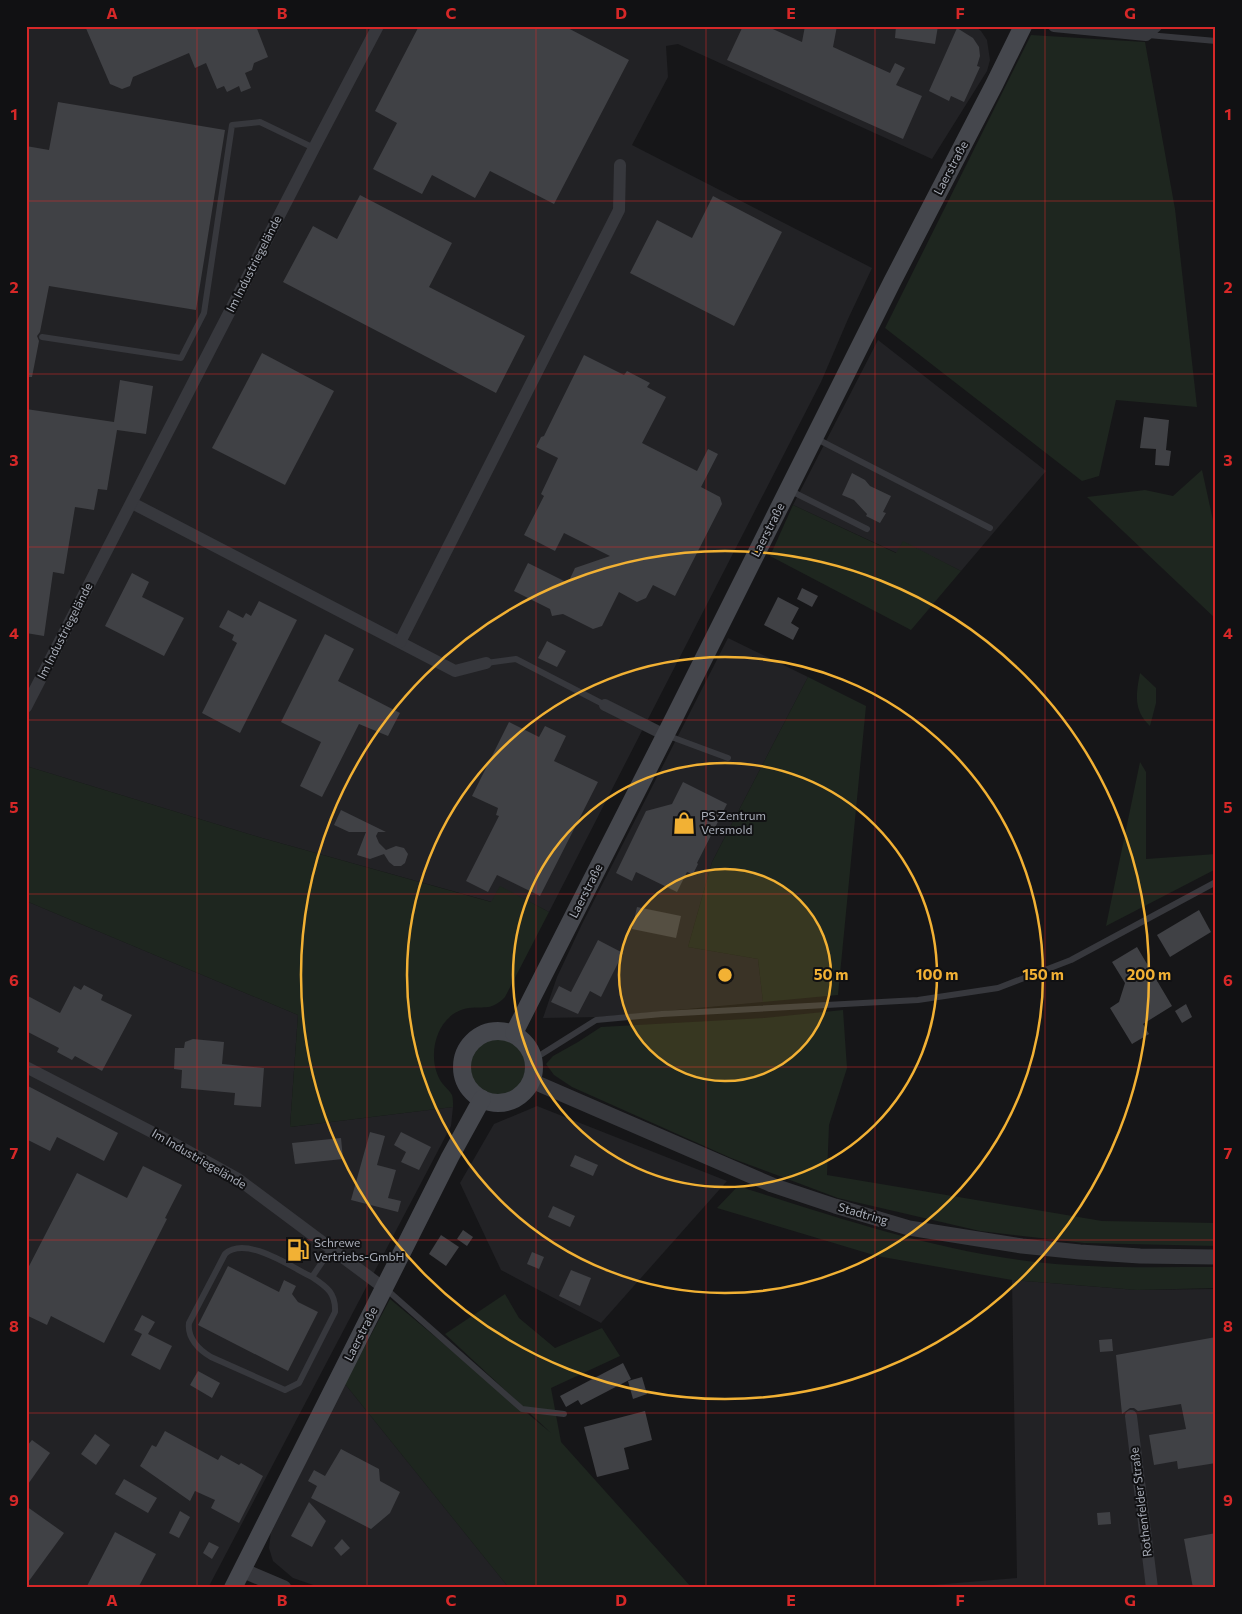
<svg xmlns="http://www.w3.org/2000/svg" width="1242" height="1614" viewBox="0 0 1242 1614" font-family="Commissioner,sans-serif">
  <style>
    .built { fill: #222225 }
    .green { fill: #1e261f }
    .building { fill: #404145 }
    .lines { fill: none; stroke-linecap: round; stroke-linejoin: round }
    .service { stroke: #37383d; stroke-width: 6 }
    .minor { stroke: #37383d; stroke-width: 12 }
    .tertiary { stroke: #37383d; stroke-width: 15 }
    .secondary { stroke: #45474d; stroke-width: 18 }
    .grid { fill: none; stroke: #d62828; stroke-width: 1; stroke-opacity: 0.55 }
    .ring { fill: none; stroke: #f2b134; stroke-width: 2.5 }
    .labels { text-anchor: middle; stroke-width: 4; stroke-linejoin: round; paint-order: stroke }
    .street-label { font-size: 12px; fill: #a8adb8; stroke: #111113 }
    .poi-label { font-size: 12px; fill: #a8adb8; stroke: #111113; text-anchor: start }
    .centre { fill: #f2b134; stroke: #111113; stroke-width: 2.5 }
    .ring-label { font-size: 15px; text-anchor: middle; font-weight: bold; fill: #f2b134; stroke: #111113; stroke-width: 4; stroke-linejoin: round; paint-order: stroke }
    .neatline { fill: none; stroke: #d62828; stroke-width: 2 }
    .grid-label { font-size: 16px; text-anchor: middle; font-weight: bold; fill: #d62828 }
  </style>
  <rect width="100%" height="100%" fill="#161618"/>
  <g class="built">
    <polygon points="26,26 975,26 981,31 987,40 990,60 987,71 932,159 678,44 666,46 668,77 632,145 872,268 848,319 821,382 549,912 500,887 492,902 262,838 26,766"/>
    <polygon points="878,340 1046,471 961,571 903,542 897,553 793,505"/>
    <polygon points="728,638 808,677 712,862 688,947 758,959 763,1002 600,1017 543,1018 557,977 582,924"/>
    <polygon points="26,901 298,1015 290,1127 453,1107 451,1126 208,1588 26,1588"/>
    <polygon points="537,1106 727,1181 601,1323 501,1270 460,1183 494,1124"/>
    <polygon points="1012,1280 1137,1290 1216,1289 1216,1588 897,1588 1017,1578"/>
    <polygon points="345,1384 509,1588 322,1588 293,1578 273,1561 269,1548 271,1531"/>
  </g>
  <g class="green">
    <polygon points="1031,35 1145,42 1175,209 1197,407 1116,400 1099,476 1082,481 885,328"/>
    <polygon points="1202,470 1216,534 1216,619 1087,497 1145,490 1173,496"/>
    <polygon points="793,505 896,553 903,541 961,571 911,630 770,556"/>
    <path d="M1140,673L1156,688V703L1150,726C1133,710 1136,694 1140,673Z"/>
    <polygon points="808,677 866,706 838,995 763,1002 758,959 688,947 712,862"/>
    <polygon points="1140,762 1146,772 1146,859 1216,854 1216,869 1106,926"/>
    <path d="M26,766L262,838L491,902L500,886L549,912L505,997C491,1011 486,1006 469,1008C446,1011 433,1035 434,1057C434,1066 437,1076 442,1083C445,1087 450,1091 452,1095C453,1098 453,1103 453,1107L290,1127L298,1015L26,901Z"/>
    <polygon points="843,1010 847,1068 829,1125 827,1175 1102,1221 1216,1223 1216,1246 1084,1243 980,1231 838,1198 731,1158 572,1087 554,1075 546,1064 553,1056 578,1042 601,1027 764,1018"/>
    <circle cx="497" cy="1067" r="30"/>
    <path d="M738,1186C832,1216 927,1248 1027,1261C1089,1269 1153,1267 1216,1267V1288L1137,1290L1012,1280L877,1256L717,1208Z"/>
    <polygon points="505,1294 519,1318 555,1348 602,1328 620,1356 551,1388 561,1442 692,1588 509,1588 345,1384 390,1299 551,1433 445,1334"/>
  </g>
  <g class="building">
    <polygon points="85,26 256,26 268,57 254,63 252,70 245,73 251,88 241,92 239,86 227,92 224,86 217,89 206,63 195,68 189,53 133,77 130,86 122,89 110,84"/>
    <polygon points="419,26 564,26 629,60 554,204 490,171 475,198 432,175 422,194 373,169 397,123 375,111"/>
    <polygon points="743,26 766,26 802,42 805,26 837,26 833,47 890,73 895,63 905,68 896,85 922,96 903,139 727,60"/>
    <polygon points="896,26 938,26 935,44 895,38"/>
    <polygon points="957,28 973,38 979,47 980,56 977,66 980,67 964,102 951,96 949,101 929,91"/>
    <polygon points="58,102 225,130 196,310 49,286 40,332 37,336 39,341 32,377 26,377 26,146 49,150"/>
    <polygon points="360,195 452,243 429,287 525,336 496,393 283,282 313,226 337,239"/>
    <polygon points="713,196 782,232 734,326 630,273 657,220 692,238"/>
    <polygon points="262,353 334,391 285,485 212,448"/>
    <polygon points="584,355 624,375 627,371 650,383 647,387 666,397 642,443 697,471 708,449 718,454 701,487 720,497 722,504 675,596 653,585 646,598 637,602 619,592 602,626 593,629 563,614 552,616 550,609 514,591 528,563 568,583 575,568 610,556 564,533 555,551 524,535 544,496 541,494 558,458 536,447 541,437 544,436"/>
    <polygon points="120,380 153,386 146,434 117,430 107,490 98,489 94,510 75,507 64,574 53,572 44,636 26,633 26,409 114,422"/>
    <polygon points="1144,417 1169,420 1166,450 1171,451 1169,466 1155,465 1156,449 1140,448"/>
    <polygon points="852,473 865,480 870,486 891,496 883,512 886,513 880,523 866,516 867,514 854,500 842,495"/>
    <polygon points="132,573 149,582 142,597 184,618 164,656 105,626"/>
    <polygon points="802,588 818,596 812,607 797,599"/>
    <polygon points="778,597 799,608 791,623 799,628 793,640 764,625"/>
    <polygon points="259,601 297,620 240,733 202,713 237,643 232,640 234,635 219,627 228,610 243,618 246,613 251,616"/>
    <polygon points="325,634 354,649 338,681 400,713 388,736 359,724 322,797 300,786 321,742 281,722"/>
    <polygon points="547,641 566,651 557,667 538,658"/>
    <polygon points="509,722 539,737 545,726 566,736 554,761 598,782 540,896 497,875 488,892 466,881 499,816 496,815 498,808 472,796"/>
    <polygon points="683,782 727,804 697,863 698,864 693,874 687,872 677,892 636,872 632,881 616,873 646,811 672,804"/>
    <polygon points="341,810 386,832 378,832 376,836 379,843 386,850 396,846 404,848 408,854 405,863 401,866 394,866 389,862 384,854 370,859 357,855 366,832 349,832 334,825"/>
    <polygon points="637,907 681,916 676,938 632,929"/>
    <polygon points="1199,910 1211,932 1170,957 1157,935"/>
    <polygon points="598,940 623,953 601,997 590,991 578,1014 551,1002 559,986 571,992"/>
    <polygon points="1137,947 1172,1006 1143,1024 1149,1034 1132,1044 1110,1008 1119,1002 1125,983 1112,962"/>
    <polygon points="84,985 103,995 101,1000 132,1015 102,1071 75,1056 72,1060 57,1052 59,1048 26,1031 26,995 60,1013 74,986 81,990"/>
    <polygon points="1186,1004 1192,1017 1182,1023 1175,1011"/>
    <polygon points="193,1039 224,1042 222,1064 264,1068 261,1107 234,1105 235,1093 181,1088 182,1070 174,1069 175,1048 184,1048 185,1042"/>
    <polygon points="26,1085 118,1133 104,1161 57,1137 50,1151 26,1139"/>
    <polygon points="370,1132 385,1136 377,1165 396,1170 388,1198 401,1201 398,1212 351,1200"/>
    <polygon points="401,1132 431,1147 419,1170 401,1162 406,1152 394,1145"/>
    <polygon points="341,1138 343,1159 295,1164 292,1143"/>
    <polygon points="575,1155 598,1165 593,1176 570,1166"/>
    <polygon points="143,1166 182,1185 165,1218 167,1219 104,1343 51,1316 47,1325 26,1315 26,1272 77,1173 127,1198"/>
    <polygon points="553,1206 575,1216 570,1227 548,1217"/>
    <polygon points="463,1230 473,1237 467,1246 457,1239"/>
    <polygon points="441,1235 459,1247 446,1266 429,1254"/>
    <polygon points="532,1252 544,1257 539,1269 527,1264"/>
    <polygon points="228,1266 279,1292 284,1280 296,1286 292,1294 298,1302 318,1312 288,1371 198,1325"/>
    <polygon points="571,1270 591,1278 580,1306 559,1296"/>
    <polygon points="142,1315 155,1322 148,1334 172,1346 160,1370 131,1355 142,1334 134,1330"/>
    <polygon points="1216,1337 1216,1463 1178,1469 1177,1461 1154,1465 1149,1435 1186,1429 1181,1404 1138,1411 1134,1408 1130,1408 1122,1414 1116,1355"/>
    <polygon points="1112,1339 1113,1351 1100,1352 1099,1340"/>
    <polygon points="623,1363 631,1379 581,1405 578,1400 566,1407 560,1396"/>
    <polygon points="198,1371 220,1383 212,1398 190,1385"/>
    <polygon points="642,1377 647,1394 633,1399 628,1381"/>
    <polygon points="645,1411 652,1440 624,1448 629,1469 597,1477 584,1427"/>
    <polygon points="165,1431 218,1460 221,1455 239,1465 241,1463 263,1476 239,1523 211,1508 215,1500 195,1491 190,1501 140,1466 152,1445 156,1447"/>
    <polygon points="95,1434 110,1445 96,1465 81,1454"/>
    <polygon points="32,1440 50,1453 26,1487 26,1447"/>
    <polygon points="341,1449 379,1469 380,1481 400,1492 390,1513 371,1529 311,1498 317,1486 308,1481 314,1470 325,1476"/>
    <polygon points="124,1479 157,1498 148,1513 115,1494"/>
    <polygon points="309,1502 326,1521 312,1547 291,1536"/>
    <polygon points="26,1506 64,1533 26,1585"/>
    <polygon points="180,1511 190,1517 179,1538 169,1533"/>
    <polygon points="1110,1512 1111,1524 1098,1525 1097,1513"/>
    <polygon points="115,1532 156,1554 138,1588 86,1588"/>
    <polygon points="1216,1533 1216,1588 1193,1588 1184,1539"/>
    <polygon points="342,1539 350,1548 341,1556 334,1548"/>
    <polygon points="209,1542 219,1547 212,1559 203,1553"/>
  </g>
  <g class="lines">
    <g class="service">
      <polyline points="1148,35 1216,41"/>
      <polyline points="42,337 181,358 204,313 232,125 260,122 314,148"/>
      <polyline points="815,438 990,528"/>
      <polyline points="789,490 867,529"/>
      <polyline points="486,663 516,659 605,705"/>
      <polyline points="666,735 728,758"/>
      <polyline points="534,1059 596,1020 662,1014 918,1000 998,988 1071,960 1216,882"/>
      <path d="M312,1277C291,1267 246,1235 225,1254L189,1323C187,1338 199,1350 211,1357L285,1390L299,1383L335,1312C336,1293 327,1287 312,1277L331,1249"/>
      <polyline points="386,1289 522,1409 564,1414"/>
    </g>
    <g class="minor">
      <polyline points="1054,26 1146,35 1156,26"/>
      <polyline points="132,503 455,671 486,663"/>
      <polyline points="400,642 619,210 620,165"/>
      <polyline points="605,705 665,735"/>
      <polyline points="26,707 314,148 378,26"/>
      <polyline points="26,1067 173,1143 238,1179 384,1288"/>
      <polyline points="1131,1416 1152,1588"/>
    </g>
    <g class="tertiary">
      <polyline points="532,1081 772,1185 835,1206 909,1228 1022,1246 1080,1252 1140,1256 1216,1257"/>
      <polyline points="242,1570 284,1588"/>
    </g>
    <g class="secondary">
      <circle cx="498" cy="1067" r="36"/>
      <polyline points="514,1033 674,718 892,282 994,85 1023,26"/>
      <polyline points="233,1588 450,1157 482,1099"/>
    </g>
  </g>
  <path class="grid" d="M197,26V1588M367,26V1588M536,26V1588M706,26V1588M875,26V1588M1045,26V1588M26,201H1216M26,374H1216M26,547H1216M26,720H1216M26,894H1216M26,1067H1216M26,1240H1216M26,1413H1216"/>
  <circle cx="725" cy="975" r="106" fill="#f2b134" fill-opacity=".12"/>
  <g class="ring">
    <circle cx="725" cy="975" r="106"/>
    <circle cx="725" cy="975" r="212"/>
    <circle cx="725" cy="975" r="318"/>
    <circle cx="725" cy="975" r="424"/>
  </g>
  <defs>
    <symbol id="shop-bare" viewBox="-9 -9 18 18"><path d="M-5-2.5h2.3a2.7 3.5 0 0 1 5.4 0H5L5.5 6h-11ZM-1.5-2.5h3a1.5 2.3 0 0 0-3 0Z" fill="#f2b134" stroke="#111113" stroke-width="2.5" paint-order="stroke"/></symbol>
    <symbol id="fuel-bare" viewBox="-9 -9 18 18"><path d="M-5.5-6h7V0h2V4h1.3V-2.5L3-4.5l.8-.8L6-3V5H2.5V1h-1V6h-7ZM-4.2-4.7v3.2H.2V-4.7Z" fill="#f2b134" stroke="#111113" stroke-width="2.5" paint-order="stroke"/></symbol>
  </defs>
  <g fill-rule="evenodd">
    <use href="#shop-bare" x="668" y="807" width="32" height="32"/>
    <use href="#fuel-bare" x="282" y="1234" width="32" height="32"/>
  </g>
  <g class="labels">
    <g class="street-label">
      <text transform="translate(951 168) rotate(-62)" y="4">Laerstraße</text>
      <text transform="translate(254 264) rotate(-63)" y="4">Im Industriegelände</text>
      <text transform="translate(768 530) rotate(-63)" y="4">Laerstraße</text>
      <text transform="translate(65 631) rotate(-63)" y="4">Im Industriegelände</text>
      <text transform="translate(586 891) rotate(-63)" y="4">Laerstraße</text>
      <text transform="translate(199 1159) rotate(30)" y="4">Im Industriegelände</text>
      <text transform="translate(863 1214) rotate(16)" y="4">Stadtring</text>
      <text transform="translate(361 1334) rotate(-63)" y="4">Laerstraße</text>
      <text transform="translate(1141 1502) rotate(-97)" y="4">Rothenfelder Straße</text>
    </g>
    <g class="poi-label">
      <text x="701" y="820">PS Zentrum<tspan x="701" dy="14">Versmold</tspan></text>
      <text x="314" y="1247">Schrewe<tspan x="314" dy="14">Vertriebs-GmbH</tspan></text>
    </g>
  </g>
  <circle cx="725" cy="975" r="8" class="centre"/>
  <g class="ring-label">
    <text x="831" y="980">50 m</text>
    <text x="937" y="980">100 m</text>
    <text x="1043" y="980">150 m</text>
    <text x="1149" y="980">200 m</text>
  </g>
  <rect width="1242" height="1614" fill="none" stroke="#111113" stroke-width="55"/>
  <rect x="28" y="28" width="1186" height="1558" class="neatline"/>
  <g class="grid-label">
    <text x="112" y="19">A</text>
    <text x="282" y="19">B</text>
    <text x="451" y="19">C</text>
    <text x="621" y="19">D</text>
    <text x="791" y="19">E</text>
    <text x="960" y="19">F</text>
    <text x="1130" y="19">G</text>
    <text x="14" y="120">1</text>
    <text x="1228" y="120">1</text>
    <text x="14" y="293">2</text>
    <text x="1228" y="293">2</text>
    <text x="14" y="466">3</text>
    <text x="1228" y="466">3</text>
    <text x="14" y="639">4</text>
    <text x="1228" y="639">4</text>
    <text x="14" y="813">5</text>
    <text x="1228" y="813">5</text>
    <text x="14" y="986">6</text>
    <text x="1228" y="986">6</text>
    <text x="14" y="1159">7</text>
    <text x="1228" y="1159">7</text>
    <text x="14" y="1332">8</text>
    <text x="1228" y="1332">8</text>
    <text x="14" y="1506">9</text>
    <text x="1228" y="1506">9</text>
    <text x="112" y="1606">A</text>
    <text x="282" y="1606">B</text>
    <text x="451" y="1606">C</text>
    <text x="621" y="1606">D</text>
    <text x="791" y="1606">E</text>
    <text x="960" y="1606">F</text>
    <text x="1130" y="1606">G</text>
  </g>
</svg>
